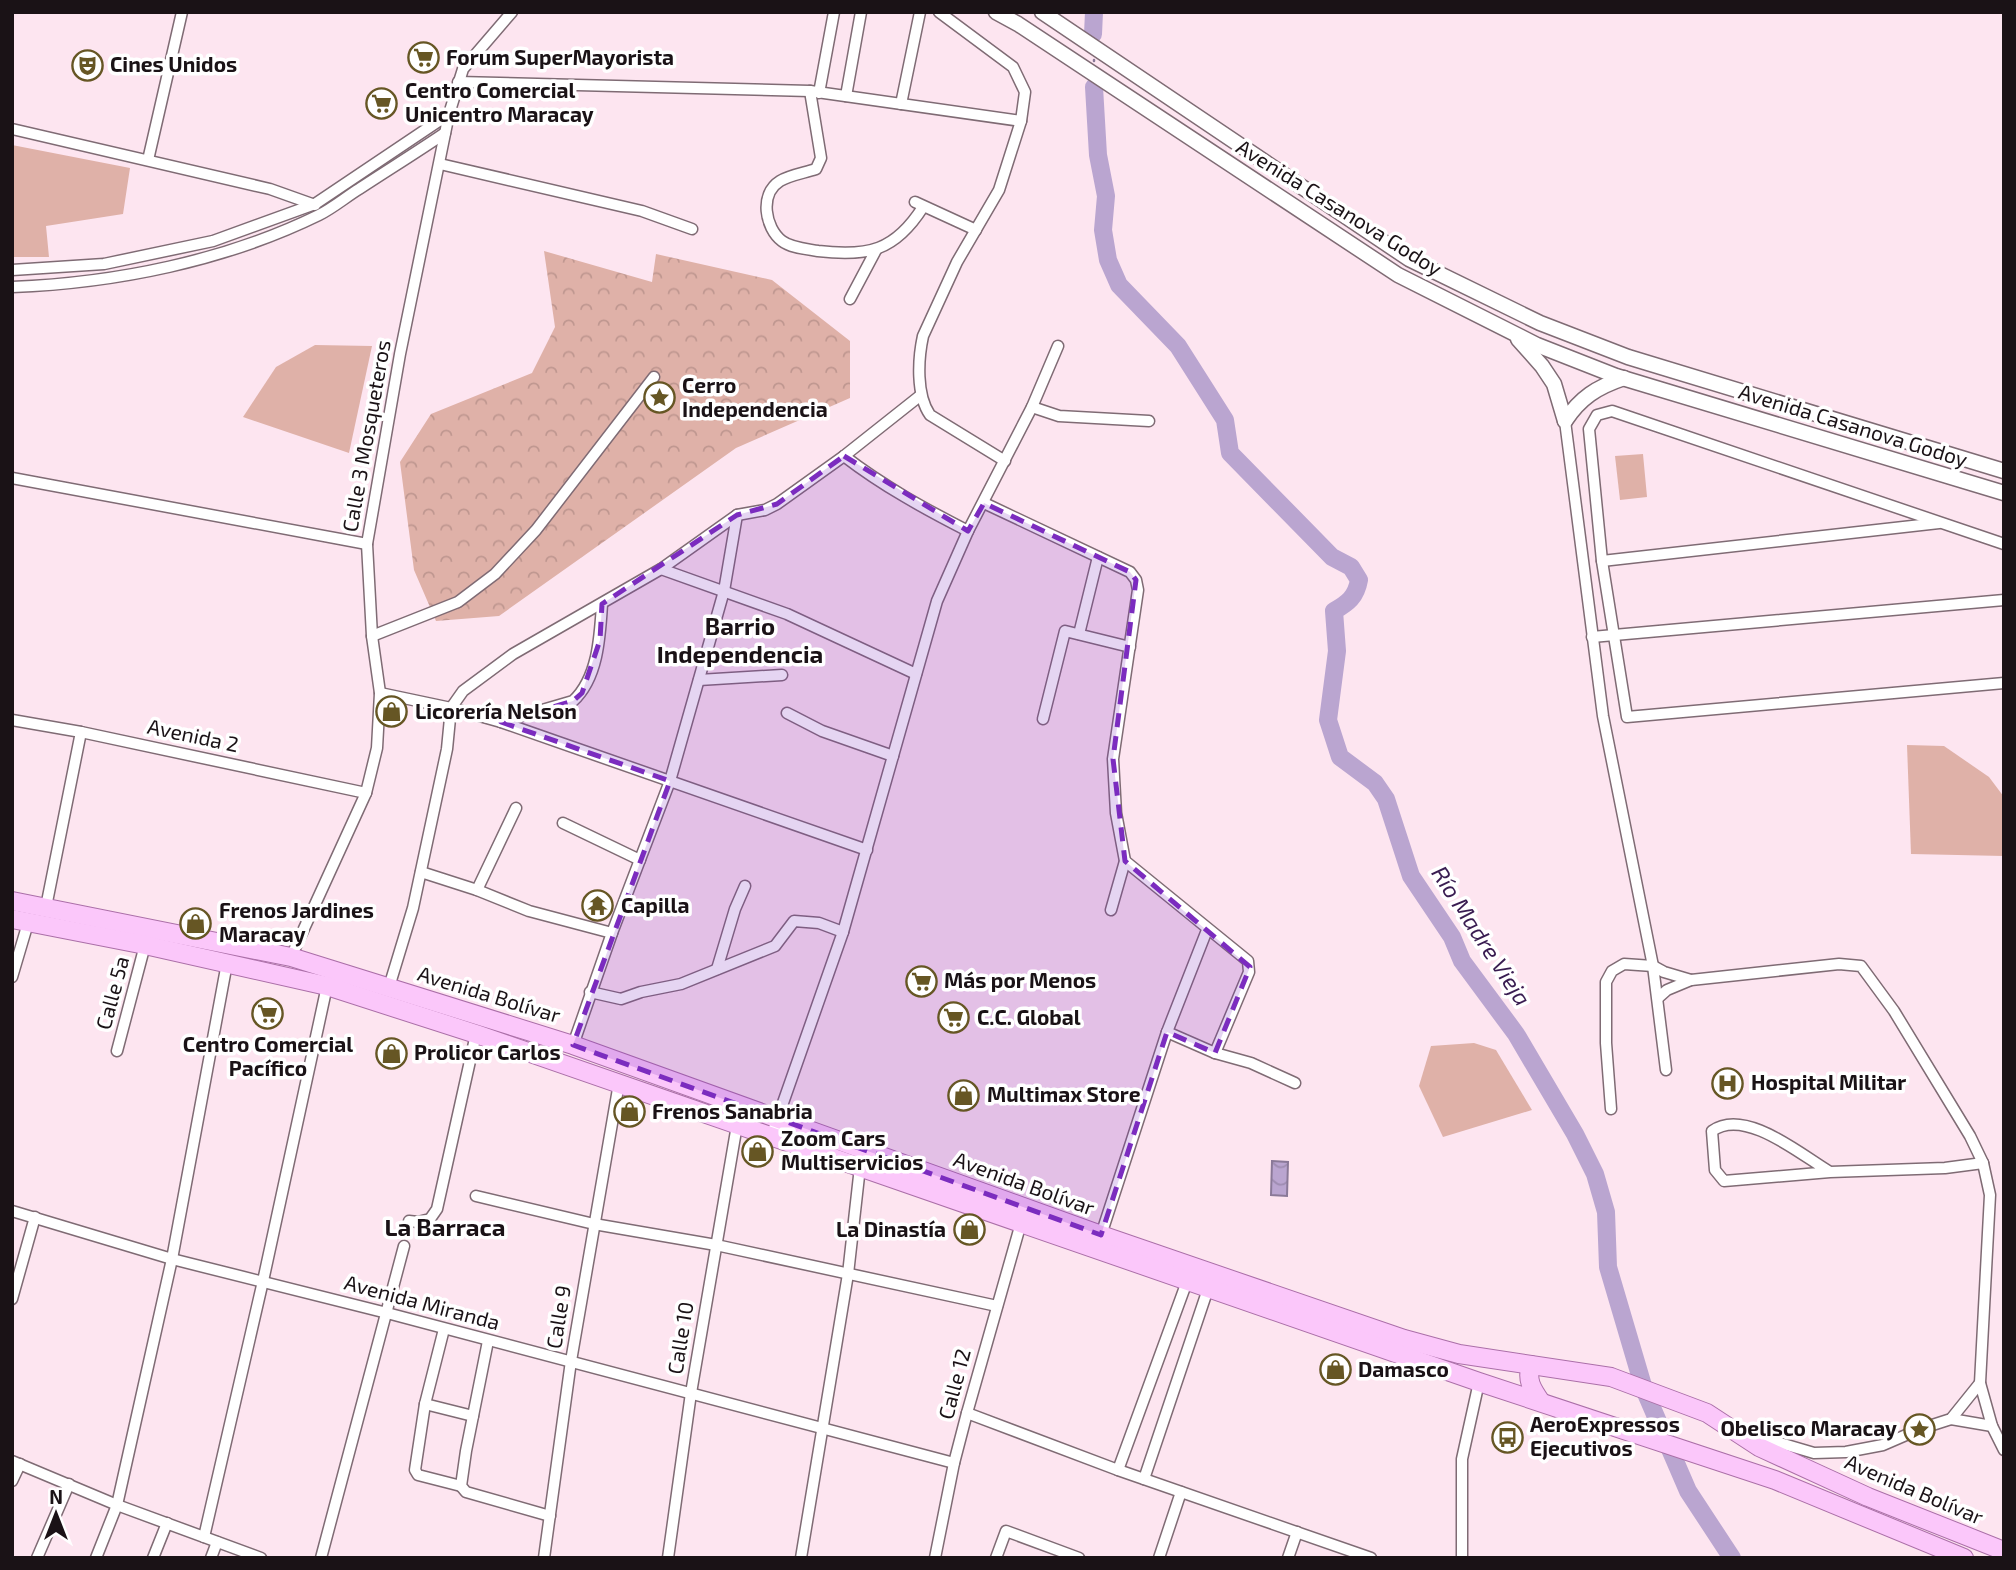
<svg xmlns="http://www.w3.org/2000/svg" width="2016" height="1570" viewBox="0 0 2016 1570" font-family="'Exo 2',sans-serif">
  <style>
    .green { fill: #dfb1a8 }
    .forest { fill: url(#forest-crowns) }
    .water { fill: url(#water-waves); stroke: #8a7998; stroke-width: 2 }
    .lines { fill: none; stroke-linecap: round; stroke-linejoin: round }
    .stream { stroke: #8a7998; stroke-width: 2.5 }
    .river { stroke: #baa5d0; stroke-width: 18 }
    .minor-casing { stroke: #7f6b74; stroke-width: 13 }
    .tertiary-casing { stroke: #7f6b74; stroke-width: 17 }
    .primary-casing { stroke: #ab6fa8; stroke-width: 20 }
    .minor { stroke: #fff; stroke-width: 10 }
    .tertiary { stroke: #fff; stroke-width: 14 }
    .primary { stroke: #fbc7fa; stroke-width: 18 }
    .marked { fill: #7b2cbf; fill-opacity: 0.2; stroke: #7b2cbf; stroke-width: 5; stroke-dasharray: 14 9; stroke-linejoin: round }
    .labels { text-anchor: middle; stroke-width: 7; stroke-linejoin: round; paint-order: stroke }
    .poi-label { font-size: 21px; font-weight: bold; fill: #1a1216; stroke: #fff; text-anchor: start }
    .street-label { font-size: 21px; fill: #1a1216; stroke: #fff }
    .water-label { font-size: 23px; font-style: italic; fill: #391c51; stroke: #fff }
    .quarter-label { font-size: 24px; font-weight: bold; fill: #1a1216; stroke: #fff }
  </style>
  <defs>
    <pattern id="forest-crowns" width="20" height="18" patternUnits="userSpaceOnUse" patternTransform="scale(1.75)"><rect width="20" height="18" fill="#dfb1a8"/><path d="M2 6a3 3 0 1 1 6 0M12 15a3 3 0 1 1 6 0" fill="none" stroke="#bf9790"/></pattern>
    <pattern id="water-waves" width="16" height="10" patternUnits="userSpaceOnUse" patternTransform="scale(1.75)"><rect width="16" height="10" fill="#baa5d0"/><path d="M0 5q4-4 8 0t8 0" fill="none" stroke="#9f8db2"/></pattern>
  </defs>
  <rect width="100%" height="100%" fill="#fde5f0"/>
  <g class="green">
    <polygon points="12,145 130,168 123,214 46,226 49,257 12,257"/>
    <polygon points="315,345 372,346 349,453 243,417 276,367"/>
    <polygon points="1643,454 1647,497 1620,500 1615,456"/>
    <polygon points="1907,745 1944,746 1989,777 2004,797 2004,856 1911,854"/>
    <polygon points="1474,1043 1496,1050 1532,1110 1443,1137 1419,1086 1431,1046"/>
  </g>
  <polygon class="forest" points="544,251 652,282 656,254 772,280 850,341 850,398 736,448 499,616 436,621 414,570 400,462 431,414 532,373 555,327"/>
  <polygon class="water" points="1272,1161 1288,1162 1287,1196 1271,1195"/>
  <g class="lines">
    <polyline class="stream" points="1094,60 1094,61"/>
    <g class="river">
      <polyline points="1093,34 1094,12"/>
      <path d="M1094,87L1098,155L1106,196L1103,230L1108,260L1119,285L1178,346L1225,420L1230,453L1332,557L1351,567L1359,580C1356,597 1348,603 1334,611L1337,651L1328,720L1340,757L1375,783L1386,799L1411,876L1452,937L1462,961L1516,1034L1575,1134L1595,1174L1606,1212L1608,1267L1644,1389L1688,1491L1732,1558"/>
    </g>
    <defs>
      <g id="minor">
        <path d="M939,12L1013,67L1025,92L1021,121L999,190L957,262L923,336C918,359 916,395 930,415L1005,461"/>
        <polyline points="458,82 810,91 1021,121"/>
        <path d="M810,91L821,158L816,169C804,173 790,175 780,181C759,194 765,228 782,241C791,248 807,249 818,251C868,257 895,251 923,207"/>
        <polyline points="819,93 834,12"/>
        <polyline points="846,96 861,12"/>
        <polyline points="901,104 920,12"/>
        <polyline points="12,129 270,189 315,205"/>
        <polyline points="148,160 182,12"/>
        <polyline points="440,164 642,211 692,229"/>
        <polyline points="915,202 976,230"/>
        <polyline points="12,270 104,264 213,241 315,204 449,114"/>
        <path d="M12,287C116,283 225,261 319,215C333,208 346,197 359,189C388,170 417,152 445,133"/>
        <polyline points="850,299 876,250"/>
        <polyline points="1032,407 1059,416 1149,421"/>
        <polyline points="1565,421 1603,716 1653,966 1666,1070"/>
        <path d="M844,456C883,486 925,509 968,531"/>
        <polyline points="12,478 367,544"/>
        <polyline points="984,503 1130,572 1136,580 1138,590 1113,759 1116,813 1125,861 1111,910"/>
        <polyline points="2004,544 1612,411 1597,415 1589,429 1602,561 1627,717 2004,683"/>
        <polyline points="1602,561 1939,523"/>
        <polyline points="661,569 787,614 916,674"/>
        <polyline points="1079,634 1098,557"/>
        <polyline points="372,636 458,602 495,574 536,530 654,377"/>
        <polyline points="1592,637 2004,600"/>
        <polyline points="699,680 782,675"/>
        <polyline points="380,693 451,708 501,722 867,850"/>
        <polyline points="787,713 822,731 893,756"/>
        <polyline points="1043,719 1065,631 1130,647"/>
        <polyline points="12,720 81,732 366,793"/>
        <path d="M501,722L573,701C598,678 600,637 602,604"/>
        <polyline points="563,823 640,860"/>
        <polyline points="1125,861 1248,961 1249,972 1215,1053"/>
        <polyline points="421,872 477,890 529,911 612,933"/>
        <polyline points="477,890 516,808"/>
        <polyline points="46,907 81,732"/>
        <polyline points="291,957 366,793 377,748 380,693 372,636 367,544 400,354 449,114 463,69 512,12"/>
        <polyline points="717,969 735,909 745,886"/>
        <polyline points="12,977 28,923"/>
        <polyline points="389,987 413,908 447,749 451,708 463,691 513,654 661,569 737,515 765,510 777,504 844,456 921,395"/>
        <polyline points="590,992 621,999 641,992 681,984 775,946 794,921 819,923 843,932"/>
        <polyline points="1658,998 1667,990 1691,980 1839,964 1861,966 1894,1011 1970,1136 1983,1163 1990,1195 1980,1383 1992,1426 2004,1450"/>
        <polyline points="1167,1032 1215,1053 1251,1063 1295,1083"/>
        <polyline points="573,1045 612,933 670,781 724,591 737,515"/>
        <polyline points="117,1051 145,945"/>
        <polyline points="1611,1109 1606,1043 1606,982 1612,971 1624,964 1653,966 1664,972 1691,980"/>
        <polyline points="771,1137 843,932 937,601 968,531 1032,407 1058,346"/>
        <path d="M1830,1172C1801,1155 1745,1107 1712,1131L1715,1170L1724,1181L1830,1172L1945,1168L1983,1163"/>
        <polyline points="476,1196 594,1224 716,1245 997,1306"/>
        <polyline points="12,1211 172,1259 387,1313 954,1463"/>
        <polyline points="409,1221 418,1222 430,1219 437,1209 476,1034"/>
        <polyline points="1101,1235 1167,1032 1207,930"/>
        <polyline points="12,1299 35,1217"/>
        <polyline points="444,1329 425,1404 415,1470 418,1475 461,1486"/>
        <polyline points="488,1341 466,1451 461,1486 466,1492 550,1516"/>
        <polyline points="425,1404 473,1416"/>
        <polyline points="967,1413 1118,1470 1371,1558"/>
        <polyline points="1951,1419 1992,1426"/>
        <polyline points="1746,1433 1814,1453 1846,1452 1883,1445 1920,1429 1951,1419 1980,1383"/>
        <polyline points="12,1461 117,1505 261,1558"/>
        <polyline points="1118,1470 1189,1276"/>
        <polyline points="1144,1479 1210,1283"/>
        <polyline points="12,1481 20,1464"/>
        <polyline points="204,1537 263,1281 327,986"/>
        <polyline points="37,1558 69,1484"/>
        <polyline points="96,1558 117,1505 172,1259 227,963"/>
        <polyline points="153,1558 167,1523"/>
        <polyline points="211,1558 217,1542"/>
        <polyline points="321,1558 404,1246"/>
        <polyline points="544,1558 571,1361 619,1083"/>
        <polyline points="668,1558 691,1393 737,1125"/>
        <polyline points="801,1558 848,1274 860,1167"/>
        <polyline points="935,1558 954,1463 967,1413 1021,1223"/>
        <polyline points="996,1558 1006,1531 1079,1558"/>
        <polyline points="1159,1558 1181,1492"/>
        <polyline points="1288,1558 1297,1532"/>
        <polyline points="1462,1558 1462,1459 1479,1382"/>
      </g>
      <g id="tertiary">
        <polyline points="996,12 1018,24 1398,275 1537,345 1616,376 2004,493"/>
        <polyline points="1042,12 1409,259 1540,323 1628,357 2004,471"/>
        <polyline points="1518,339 1542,366 1554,384 1565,421"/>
        <path d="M1565,421C1580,398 1597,387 1624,378"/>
      </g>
      <g id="primary">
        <polyline points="12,901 291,957 573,1045 1101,1235 1404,1339 1459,1354 1611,1377 1707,1413 1759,1447 1868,1497 2004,1551"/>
        <polyline points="12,919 145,945 327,986 476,1034 1479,1382 1775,1480 1964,1558"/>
        <path d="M1531,1365C1526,1380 1532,1389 1541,1402"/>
      </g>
    </defs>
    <use href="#minor" class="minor-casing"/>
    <use href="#tertiary" class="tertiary-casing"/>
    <use href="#primary" class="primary-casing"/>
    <use href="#minor" class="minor"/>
    <use href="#tertiary" class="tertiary"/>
    <use href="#primary" class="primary"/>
  </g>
  <path class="marked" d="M844,456L968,531L984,503L1130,572L1136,580L1113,759L1125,861L1250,967L1215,1053L1167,1032L1101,1235L573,1045L670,781L501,722L573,701L582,693L600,640L602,604L737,515L777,504Z"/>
  <defs>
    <symbol id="supermarket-ring" viewBox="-11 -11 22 22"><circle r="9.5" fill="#fff" stroke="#665624" stroke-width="1.5"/><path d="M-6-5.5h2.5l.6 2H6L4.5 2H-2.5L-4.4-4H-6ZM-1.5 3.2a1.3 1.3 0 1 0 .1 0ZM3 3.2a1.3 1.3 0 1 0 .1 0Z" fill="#665624"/></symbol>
    <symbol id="theatre-ring" viewBox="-11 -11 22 22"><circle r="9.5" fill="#fff" stroke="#665624" stroke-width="1.5"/><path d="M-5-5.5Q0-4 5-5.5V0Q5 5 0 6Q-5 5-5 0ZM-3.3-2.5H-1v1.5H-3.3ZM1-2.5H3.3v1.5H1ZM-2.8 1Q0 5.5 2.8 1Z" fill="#665624"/></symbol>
    <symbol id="sight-ring" viewBox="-11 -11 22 22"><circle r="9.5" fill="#fff" stroke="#665624" stroke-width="1.5"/><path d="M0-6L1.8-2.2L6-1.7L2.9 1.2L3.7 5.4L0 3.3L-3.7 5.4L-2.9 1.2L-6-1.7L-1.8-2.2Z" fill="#665624"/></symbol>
    <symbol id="shop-ring" viewBox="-11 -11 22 22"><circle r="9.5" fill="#fff" stroke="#665624" stroke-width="1.5"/><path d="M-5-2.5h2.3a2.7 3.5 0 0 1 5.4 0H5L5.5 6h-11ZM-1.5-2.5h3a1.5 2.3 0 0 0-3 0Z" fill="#665624"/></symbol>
    <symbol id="temple-ring" viewBox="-11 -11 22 22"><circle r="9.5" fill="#fff" stroke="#665624" stroke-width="1.5"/><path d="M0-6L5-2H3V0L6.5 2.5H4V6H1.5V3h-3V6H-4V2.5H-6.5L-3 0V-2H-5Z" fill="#665624"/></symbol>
    <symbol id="hospital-ring" viewBox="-11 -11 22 22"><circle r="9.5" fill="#fff" stroke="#665624" stroke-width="1.5"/><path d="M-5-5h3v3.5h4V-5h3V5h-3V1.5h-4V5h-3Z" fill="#665624"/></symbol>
    <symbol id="bus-ring" viewBox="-11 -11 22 22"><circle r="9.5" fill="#fff" stroke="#665624" stroke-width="1.5"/><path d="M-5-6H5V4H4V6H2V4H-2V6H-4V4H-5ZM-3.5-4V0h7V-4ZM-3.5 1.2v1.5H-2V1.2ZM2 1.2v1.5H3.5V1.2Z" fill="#665624"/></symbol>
  </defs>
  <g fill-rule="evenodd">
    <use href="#supermarket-ring" x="406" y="40" width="35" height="35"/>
    <use href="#theatre-ring" x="70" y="48" width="35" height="35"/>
    <use href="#supermarket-ring" x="364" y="86" width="35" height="35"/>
    <use href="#sight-ring" x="642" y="380" width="35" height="35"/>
    <use href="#shop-ring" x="374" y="694" width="35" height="35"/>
    <use href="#temple-ring" x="580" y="888" width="35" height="35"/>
    <use href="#shop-ring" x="178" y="906" width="35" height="35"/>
    <use href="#supermarket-ring" x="904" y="964" width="35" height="35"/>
    <use href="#supermarket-ring" x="250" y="996" width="35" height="35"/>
    <use href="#supermarket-ring" x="936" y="1000" width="35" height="35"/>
    <use href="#shop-ring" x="374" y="1036" width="35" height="35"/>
    <use href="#hospital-ring" x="1710" y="1066" width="35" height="35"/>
    <use href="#shop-ring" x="946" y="1078" width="35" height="35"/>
    <use href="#shop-ring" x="612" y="1094" width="35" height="35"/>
    <use href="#shop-ring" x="740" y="1134" width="35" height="35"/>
    <use href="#shop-ring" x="952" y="1212" width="35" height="35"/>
    <use href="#shop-ring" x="1318" y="1352" width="35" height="35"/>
    <use href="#sight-ring" x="1902" y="1412" width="35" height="35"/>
    <use href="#bus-ring" x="1490" y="1420" width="35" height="35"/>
  </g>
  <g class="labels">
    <g class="poi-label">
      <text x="446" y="65">Forum SuperMayorista</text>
      <text x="110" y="72">Cines Unidos</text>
      <text x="405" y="98">Centro Comercial<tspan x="405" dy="24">Unicentro Maracay</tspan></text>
      <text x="682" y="393">Cerro<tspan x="682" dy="24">Independencia</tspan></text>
      <text x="415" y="719">Licorería Nelson</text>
      <text x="621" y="913">Capilla</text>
      <text x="219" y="918">Frenos Jardines<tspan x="219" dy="24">Maracay</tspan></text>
      <text x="944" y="988">Más por Menos</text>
      <text x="977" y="1025">C.C. Global</text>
      <text x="268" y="1052" text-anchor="middle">Centro Comercial<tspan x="268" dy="24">Pacífico</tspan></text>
      <text x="414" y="1060">Prolicor Carlos</text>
      <text x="1751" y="1090">Hospital Militar</text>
      <text x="987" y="1102">Multimax Store</text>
      <text x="652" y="1119">Frenos Sanabria</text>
      <text x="781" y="1146">Zoom Cars<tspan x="781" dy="24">Multiservicios</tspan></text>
      <text x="946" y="1237" text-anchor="end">La Dinastía</text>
      <text x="1358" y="1377">Damasco</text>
      <text x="1530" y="1432">AeroExpressos<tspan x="1530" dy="24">Ejecutivos</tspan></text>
      <text x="1897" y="1436" text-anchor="end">Obelisco Maracay</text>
    </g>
    <g class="street-label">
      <text transform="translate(1339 208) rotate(32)" y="7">Avenida Casanova Godoy</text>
      <text transform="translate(1853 426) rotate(17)" y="7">Avenida Casanova Godoy</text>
      <text transform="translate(367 436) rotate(-80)" y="7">Calle 3 Mosqueteros</text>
      <text transform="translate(193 736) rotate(12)" y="7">Avenida 2</text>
      <text transform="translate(113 993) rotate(-75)" y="7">Calle 5a</text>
      <text transform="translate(489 995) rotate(17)" y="7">Avenida Bolívar</text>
      <text transform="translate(1024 1184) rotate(20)" y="7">Avenida Bolívar</text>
      <text transform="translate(422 1303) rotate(15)" y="7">Avenida Miranda</text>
      <text transform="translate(559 1317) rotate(-81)" y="7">Calle 9</text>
      <text transform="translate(681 1338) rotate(-81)" y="7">Calle 10</text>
      <text transform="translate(955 1384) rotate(-75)" y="7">Calle 12</text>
      <text transform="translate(1914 1490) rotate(23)" y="7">Avenida Bolívar</text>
    </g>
    <g class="water-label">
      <text transform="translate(1481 936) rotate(57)" y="8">Río Madre Vieja</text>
    </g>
    <g class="quarter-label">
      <text x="740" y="635">Barrio<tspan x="740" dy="28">Independencia</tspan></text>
      <text x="445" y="1236">La Barraca</text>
    </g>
  </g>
  <rect width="2016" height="1570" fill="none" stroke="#1a1216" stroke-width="28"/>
  <g transform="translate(56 1514)" stroke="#ffffff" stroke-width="5" paint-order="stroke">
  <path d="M0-5L12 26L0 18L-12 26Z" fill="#1a1216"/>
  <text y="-10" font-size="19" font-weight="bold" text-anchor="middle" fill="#1a1216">N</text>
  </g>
</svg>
